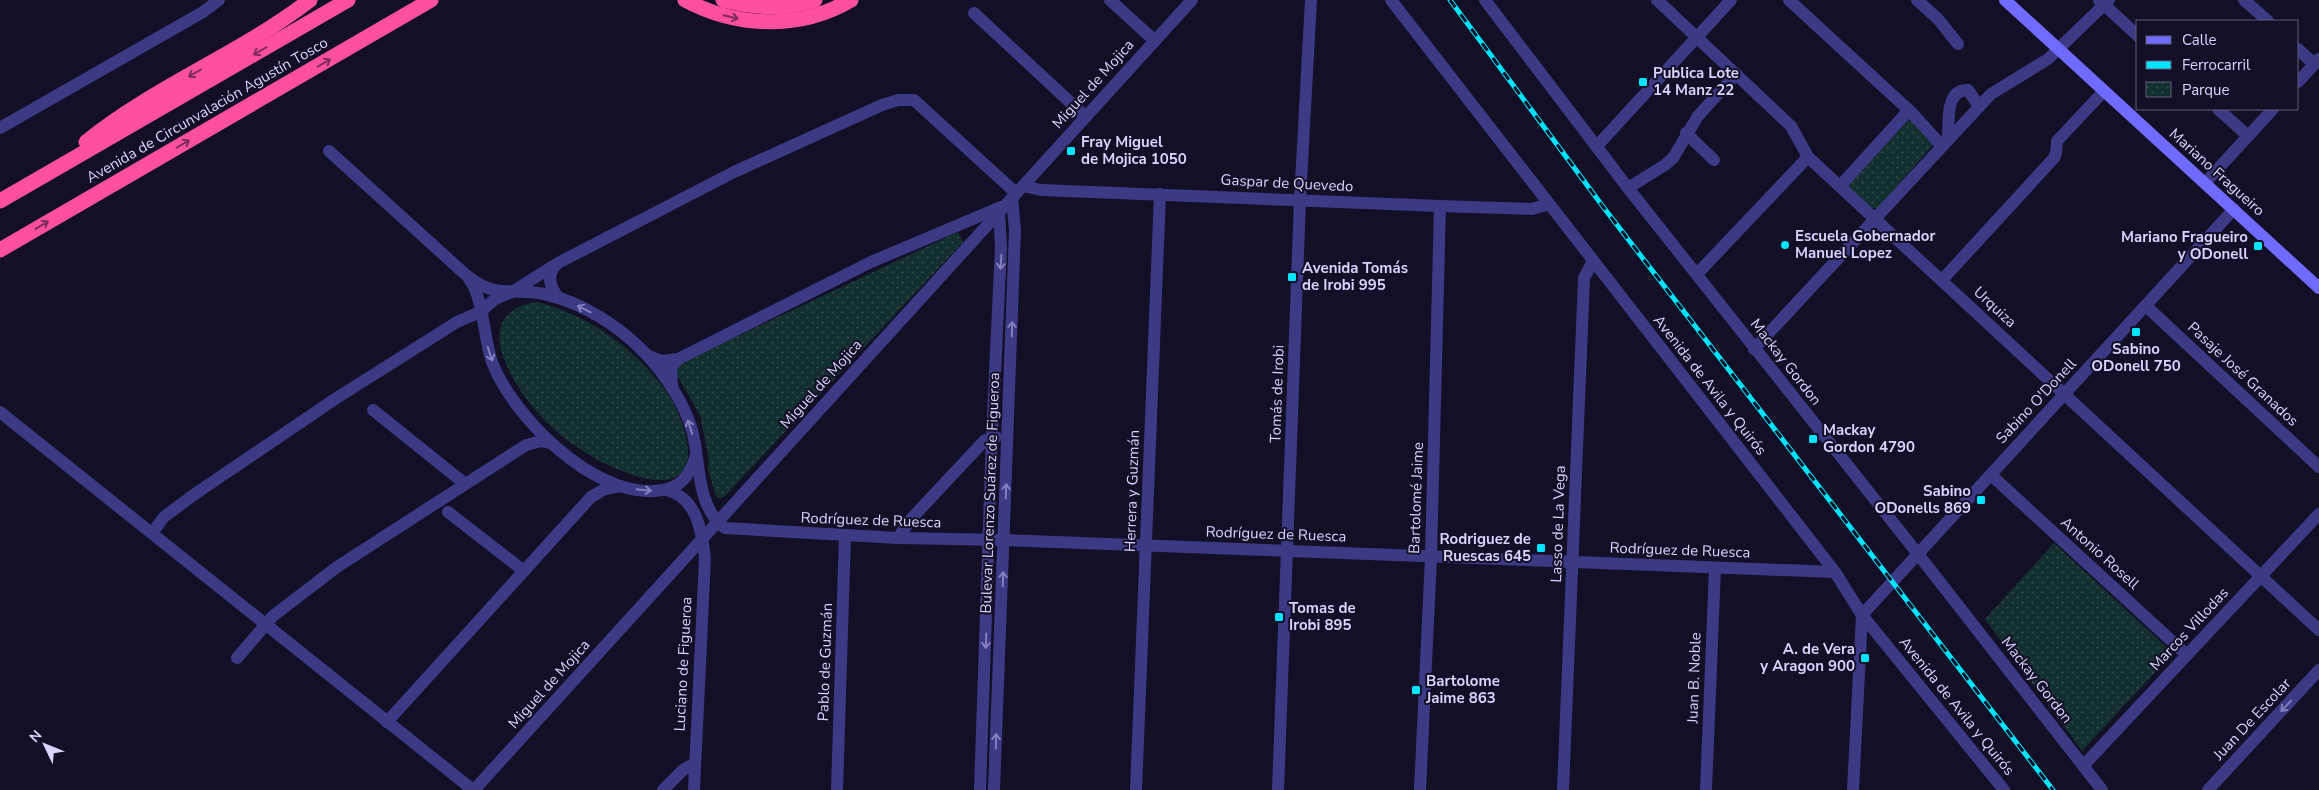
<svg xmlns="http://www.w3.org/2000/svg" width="2319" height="790" viewBox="0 0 2319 790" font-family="'Nunito Sans',sans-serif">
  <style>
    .park { fill: url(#park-dots) }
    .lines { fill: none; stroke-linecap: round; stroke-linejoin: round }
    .minor { stroke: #3d3a85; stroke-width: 12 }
    .secondary { stroke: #6f6bff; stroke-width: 12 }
    .motorway { stroke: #ff4fa3; stroke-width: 15 }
    .rail-casing { stroke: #00e5ff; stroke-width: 5 }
    .rail { stroke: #130f26; stroke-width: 3; stroke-dasharray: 9; stroke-linecap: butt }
    .oneway { stroke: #7d2c5e }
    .oneway2 { stroke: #837fbc }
    .poi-dot { fill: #00e5ff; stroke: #130f26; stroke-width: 2 }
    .labels { text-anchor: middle; stroke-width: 4; stroke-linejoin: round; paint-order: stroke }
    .poi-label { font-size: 15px; font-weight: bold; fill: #d9d4ff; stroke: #130f26; text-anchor: start }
    .street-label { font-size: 15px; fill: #d9d4ff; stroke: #130f26 }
  </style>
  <defs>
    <pattern id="park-dots" width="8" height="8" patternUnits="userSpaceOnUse" patternTransform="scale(1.25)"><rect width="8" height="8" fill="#12302f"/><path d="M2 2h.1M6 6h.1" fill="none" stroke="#344d4e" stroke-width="1.8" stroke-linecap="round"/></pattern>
  </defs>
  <rect width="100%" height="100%" fill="#130f26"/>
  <g class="park">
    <polygon points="1910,118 1933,145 1878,208 1869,208 1847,186"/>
    <polygon points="958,232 963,242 724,497 719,498 716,496 708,470 709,460 700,415 678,377 675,370 678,364"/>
    <path d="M537,302C588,315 635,348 666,391C678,407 703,463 676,477C657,485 634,476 617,469C588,457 558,436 537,412C509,380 469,312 537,302Z"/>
    <polygon points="2054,543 2173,653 2082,751 1985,619"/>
  </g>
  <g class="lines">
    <g class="minor">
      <polyline points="1110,0 1155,41"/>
      <polyline points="1391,0 1835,572 1862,615 2004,790"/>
      <polyline points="1485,0 1628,188 1918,554 2102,790"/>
      <polyline points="1657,0 1791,126 1808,157 2319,630"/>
      <polyline points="1789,0 1912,113 1941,145"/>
      <polyline points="1917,0 1938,19 1958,44"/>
      <polyline points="2099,0 2138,36"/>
      <polyline points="2244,0 2268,21"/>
      <polyline points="974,13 1086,117"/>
      <polyline points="2298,49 2314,64"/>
      <polyline points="2298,82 2319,59"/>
      <polyline points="2218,109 2248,136"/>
      <polyline points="0,128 203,12 219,0"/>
      <polyline points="1686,133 1714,160"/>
      <path d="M1948,138C1949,122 1945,89 1968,90L1979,106"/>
      <polyline points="1597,146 1731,0"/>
      <path d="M329,151L466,275C497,300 510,287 544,294C582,302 619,326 645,353C666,376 683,400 692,430C701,462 695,506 725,528L898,538L1005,540L1835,572"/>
      <polyline points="2205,183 2273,109"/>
      <polyline points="1023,186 1041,190 1440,206 1532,209 1549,204"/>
      <polyline points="1840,186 1909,110"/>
      <polyline points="1628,188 1665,165 1673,158 1698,116 1736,74"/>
      <path d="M556,265C546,276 550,287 558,297"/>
      <polyline points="1697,274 1808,157"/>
      <path d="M469,279C483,295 484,340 492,362C513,417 592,495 654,491C678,490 690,478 696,455"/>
      <polyline points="1942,280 2054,158 2056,153 2057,141 2104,91"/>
      <polyline points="2146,306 2319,467"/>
      <polyline points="1754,349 1991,94 2048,59 2109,0"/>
      <polyline points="649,356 662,361 678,359 671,367 672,386"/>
      <polyline points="678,359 871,262 1001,207"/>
      <polyline points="373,410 464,483"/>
      <polyline points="0,412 473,790"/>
      <polyline points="1991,475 2187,655"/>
      <path d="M666,490C697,497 702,532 705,558L694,790"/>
      <polyline points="448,512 524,571"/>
      <polyline points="152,533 164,517 192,496 335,399 457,322 480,312 495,299 512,292 558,263 734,172 882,105 898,100 914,100 1016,193"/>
      <polyline points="898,538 911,519 985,440 996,437"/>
      <polyline points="1862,615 2234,209"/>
      <polyline points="237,658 273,616 337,567 526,445 541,441 551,443"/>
      <polyline points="387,722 591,497 605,489 620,486"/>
      <polyline points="2083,766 2319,514"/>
      <polyline points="474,790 1192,0"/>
      <polyline points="663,790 683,770 695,763"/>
      <polyline points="837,790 845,535"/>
      <polyline points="980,790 992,437 1001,247 999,213"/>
      <polyline points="994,790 1015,230 1012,198"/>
      <polyline points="1136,790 1160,194"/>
      <polyline points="1278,790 1300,200 1311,0"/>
      <polyline points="1420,790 1431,557 1440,206"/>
      <polyline points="1563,790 1584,278 1593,261"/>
      <polyline points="1706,790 1715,568"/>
      <polyline points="1853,790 1862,615"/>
      <polyline points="2208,790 2319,670"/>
    </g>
    <polyline class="secondary" points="2005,0 2319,288"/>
    <g class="motorway">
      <path d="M685,0C737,28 800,30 851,0"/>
      <path d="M723,0C755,8 784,10 815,0"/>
      <path d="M86,142C155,86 240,54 310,0"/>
      <polyline points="0,201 348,0"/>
      <polyline points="0,250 431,0"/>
    </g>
    <defs>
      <polyline id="rail" points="1450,0 1604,208 2053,790"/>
    </defs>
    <use href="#rail" class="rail-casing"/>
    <use href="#rail" class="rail"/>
  </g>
  <defs><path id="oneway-shaft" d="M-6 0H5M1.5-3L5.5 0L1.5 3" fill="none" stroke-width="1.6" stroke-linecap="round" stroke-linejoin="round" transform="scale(1.25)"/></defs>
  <g class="oneway">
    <use href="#oneway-shaft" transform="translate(731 17) rotate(14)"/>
    <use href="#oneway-shaft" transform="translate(260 51) rotate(150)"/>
    <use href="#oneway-shaft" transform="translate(324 63) rotate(-30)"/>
    <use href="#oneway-shaft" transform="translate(195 73) rotate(150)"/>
    <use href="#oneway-shaft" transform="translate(183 144) rotate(-30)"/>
    <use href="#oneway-shaft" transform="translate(42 225) rotate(-31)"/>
  </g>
  <g class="oneway2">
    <use href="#oneway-shaft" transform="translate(1001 262) rotate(93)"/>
    <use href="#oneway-shaft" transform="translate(584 309) rotate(-153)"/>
    <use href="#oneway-shaft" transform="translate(1012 329) rotate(-88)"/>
    <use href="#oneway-shaft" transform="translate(490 354) rotate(72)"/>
    <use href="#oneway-shaft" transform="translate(690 427) rotate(-108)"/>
    <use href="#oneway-shaft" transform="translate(644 490) rotate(6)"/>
    <use href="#oneway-shaft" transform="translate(1006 491) rotate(-88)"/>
    <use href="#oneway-shaft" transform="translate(1003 579) rotate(-88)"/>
    <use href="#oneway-shaft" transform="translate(986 641) rotate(92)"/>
    <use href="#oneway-shaft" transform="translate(2286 706) rotate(133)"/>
    <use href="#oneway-shaft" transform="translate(996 741) rotate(-88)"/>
  </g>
  <g class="poi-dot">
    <rect x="1638" y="77" width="10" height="10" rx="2.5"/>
    <rect x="1066" y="146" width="10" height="10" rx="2.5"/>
    <circle cx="1785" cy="245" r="5"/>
    <rect x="2253" y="241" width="10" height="10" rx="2.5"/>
    <rect x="1287" y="272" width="10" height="10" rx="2.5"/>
    <rect x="2131" y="327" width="10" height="10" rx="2.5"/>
    <rect x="1808" y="434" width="10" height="10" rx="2.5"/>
    <rect x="1976" y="495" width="10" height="10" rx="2.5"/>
    <rect x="1536" y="543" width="10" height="10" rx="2.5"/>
    <rect x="1274" y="612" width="10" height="10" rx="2.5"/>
    <rect x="1860" y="653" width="10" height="10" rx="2.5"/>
    <rect x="1411" y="685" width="10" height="10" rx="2.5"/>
  </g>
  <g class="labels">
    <g class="poi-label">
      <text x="1653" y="78">Publica Lote<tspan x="1653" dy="17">14 Manz 22</tspan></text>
      <text x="1081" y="147">Fray Miguel<tspan x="1081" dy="17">de Mojica 1050</tspan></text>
      <text x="1795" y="241">Escuela Gobernador<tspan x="1795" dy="17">Manuel Lopez</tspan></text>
      <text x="2248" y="242" text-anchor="end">Mariano Fragueiro<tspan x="2248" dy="17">y ODonell</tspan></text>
      <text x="1302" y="273">Avenida Tomás<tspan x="1302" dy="17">de Irobi 995</tspan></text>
      <text x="2136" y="354" text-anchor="middle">Sabino<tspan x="2136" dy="17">ODonell 750</tspan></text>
      <text x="1823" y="435">Mackay<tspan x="1823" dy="17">Gordon 4790</tspan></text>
      <text x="1971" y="496" text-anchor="end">Sabino<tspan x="1971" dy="17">ODonells 869</tspan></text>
      <text x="1531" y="544" text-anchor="end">Rodriguez de<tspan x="1531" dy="17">Ruescas 645</tspan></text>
      <text x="1289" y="613">Tomas de<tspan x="1289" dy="17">Irobi 895</tspan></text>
      <text x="1855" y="654" text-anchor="end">A. de Vera<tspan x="1855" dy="17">y Aragon 900</tspan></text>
      <text x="1426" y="686">Bartolome<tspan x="1426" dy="17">Jaime 863</tspan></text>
    </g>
    <g class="street-label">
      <text transform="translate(1093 84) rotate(-48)" y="5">Miguel de Mojica</text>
      <text transform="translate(207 110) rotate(-30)" y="5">Avenida de Circunvalación Agustín Tosco</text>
      <text transform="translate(2217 172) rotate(42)" y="5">Mariano Fragueiro</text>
      <text transform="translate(1287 183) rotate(3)" y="5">Gaspar de Quevedo</text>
      <text transform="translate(1995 307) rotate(43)" y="5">Urquiza</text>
      <text transform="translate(1786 362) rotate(52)" y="5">Mackay Gordon</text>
      <text transform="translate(2243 374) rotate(43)" y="5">Pasaje José Granados</text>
      <text transform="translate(821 384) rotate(-48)" y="5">Miguel de Mojica</text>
      <text transform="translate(1710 385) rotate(52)" y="5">Avenida de Avila y Quirós</text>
      <text transform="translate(1277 394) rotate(-88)" y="5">Tomás de Irobi</text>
      <text transform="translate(2036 401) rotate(-47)" y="5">Sabino O'Donell</text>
      <text transform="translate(1132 491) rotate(-88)" y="5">Herrera y Guzmán</text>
      <text transform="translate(990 493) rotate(-88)" y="5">Bulevar Lorenzo Suárez de Figueroa</text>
      <text transform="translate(1416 498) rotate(-88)" y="5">Bartolomé Jaime</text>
      <text transform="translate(871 520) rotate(2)" y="5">Rodríguez de Ruesca</text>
      <text transform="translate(1558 524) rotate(-88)" y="5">Lasso de La Vega</text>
      <text transform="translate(1276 534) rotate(2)" y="5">Rodríguez de Ruesca</text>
      <text transform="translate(1680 550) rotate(2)" y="5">Rodríguez de Ruesca</text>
      <text transform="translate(2100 553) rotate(42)" y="5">Antonio Rosell</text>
      <text transform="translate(2189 629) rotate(-47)" y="5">Marcos Villodas</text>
      <text transform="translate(825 662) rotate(-88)" y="5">Pablo de Guzmán</text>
      <text transform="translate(683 664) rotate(-87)" y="5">Luciano de Figueroa</text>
      <text transform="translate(1694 678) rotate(-88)" y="5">Juan B. Noble</text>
      <text transform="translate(2037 680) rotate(52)" y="5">Mackay Gordon</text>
      <text transform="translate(549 684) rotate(-48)" y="5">Miguel de Mojica</text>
      <text transform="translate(1957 706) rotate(51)" y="5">Avenida de Avila y Quirós</text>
      <text transform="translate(2252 719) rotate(-47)" y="5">Juan De Escolar</text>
    </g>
  </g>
  <rect x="2136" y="20" width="162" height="90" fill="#130f26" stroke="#625e7d"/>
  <rect x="2146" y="36" width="25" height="8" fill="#6f6bff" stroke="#625e7d"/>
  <text x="2182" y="45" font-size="15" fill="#d9d4ff">Calle</text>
  <rect x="2146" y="61" width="25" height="8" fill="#00e5ff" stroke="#625e7d"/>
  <text x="2182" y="70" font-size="15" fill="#d9d4ff">Ferrocarril</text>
  <rect x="2146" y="82" width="25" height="15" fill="url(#park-dots)" stroke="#625e7d"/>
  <text x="2182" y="95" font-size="15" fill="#d9d4ff">Parque</text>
  <g transform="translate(45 745) rotate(313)" stroke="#130f26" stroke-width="4" paint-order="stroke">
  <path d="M0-4L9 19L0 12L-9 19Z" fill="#d9d4ff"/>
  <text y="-8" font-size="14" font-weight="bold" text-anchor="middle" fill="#d9d4ff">N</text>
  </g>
</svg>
